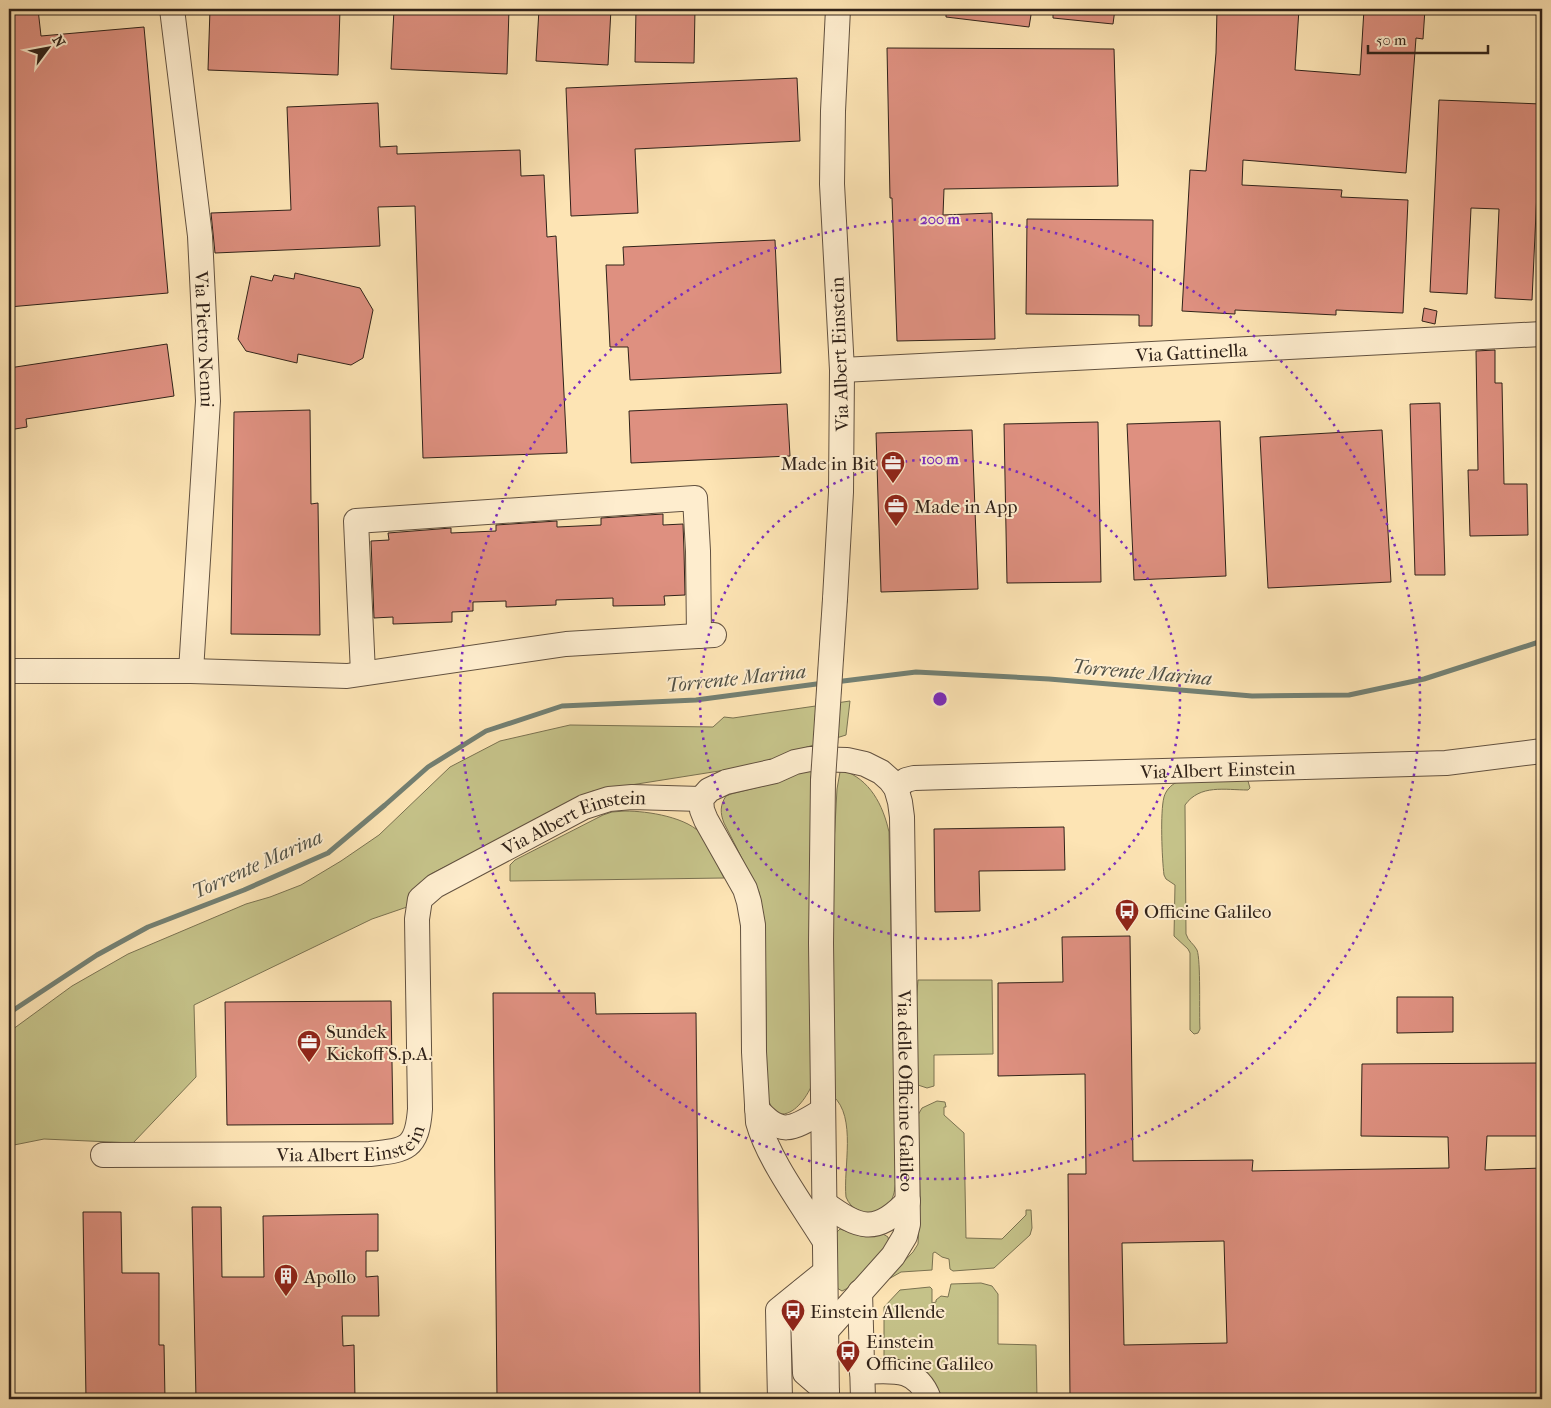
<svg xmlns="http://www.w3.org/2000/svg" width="1551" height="1408" viewBox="0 0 1551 1408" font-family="'IM FELL French Canon',serif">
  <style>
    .green { fill: #c5c289; stroke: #7a7251 }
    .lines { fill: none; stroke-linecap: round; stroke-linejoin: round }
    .stream { stroke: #738073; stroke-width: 5 }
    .building { fill: #de9080; stroke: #302219; fill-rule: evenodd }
    .minor-casing { stroke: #635240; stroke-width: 26 }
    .minor { stroke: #feedce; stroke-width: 24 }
    .minor-bridge-casing { stroke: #635240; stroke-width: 26; stroke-linecap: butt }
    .minor-bridge { stroke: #feedce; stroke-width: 24 }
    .ring { fill: none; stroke: #7b2cbf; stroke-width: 2.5; stroke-dasharray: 2.5 5 }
    .labels { text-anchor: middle; stroke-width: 4; stroke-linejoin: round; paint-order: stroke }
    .street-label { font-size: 19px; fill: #302219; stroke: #feedce }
    .poi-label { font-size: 19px; fill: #302219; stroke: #feedce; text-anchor: start }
    .water-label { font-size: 20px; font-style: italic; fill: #515146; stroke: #feedce }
    .centre { fill: #7b2cbf; stroke: #feedce; stroke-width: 2.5 }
    .ring-label { font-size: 15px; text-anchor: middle; font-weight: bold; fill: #7b2cbf; stroke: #feedce; stroke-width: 4; stroke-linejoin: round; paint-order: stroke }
  </style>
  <rect width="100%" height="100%" fill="#fde4b4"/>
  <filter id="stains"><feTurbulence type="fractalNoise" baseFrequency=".004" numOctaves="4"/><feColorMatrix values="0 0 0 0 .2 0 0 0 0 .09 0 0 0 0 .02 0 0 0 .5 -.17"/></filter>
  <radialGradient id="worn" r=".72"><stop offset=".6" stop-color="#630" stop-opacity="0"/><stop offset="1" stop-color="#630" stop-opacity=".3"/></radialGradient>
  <g class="green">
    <path d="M850,701L846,735L791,752L757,765L593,791L431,874C418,884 411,892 407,907L372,919L194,1005L196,1077L133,1143L44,1139L9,1146V1032L72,986L128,954L246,904L270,897L301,885L341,861L379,835L450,767L500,741L570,725L713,727L724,717L733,718Z"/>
    <path d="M814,770L812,1085C806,1098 794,1116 779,1114L772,1109L767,1096L765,924L759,892L724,823C720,813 720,805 726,796L731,794L767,785L800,773Z"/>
    <path d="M842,770C870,779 883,805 889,832L896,1180C894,1200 891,1205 874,1215C862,1212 851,1210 846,1197C843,1168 857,1117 833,1096L831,899L837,789L840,772Z"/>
    <path d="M1242,779L1248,781L1250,788L1248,790C1225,790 1200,784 1185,805L1186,934C1188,941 1194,944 1197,950C1201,960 1199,1015 1200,1029L1198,1033L1194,1034L1190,1030V953L1188,949L1174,936L1175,885L1166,879L1164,875C1162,859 1160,812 1164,797C1166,790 1171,785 1177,782Z"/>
    <path d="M625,811C647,811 689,817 703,836C711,848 717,865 724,878L510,881V865L515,860L603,815L612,812Z"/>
    <polygon points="918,980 992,980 993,1054 934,1055 934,1086 927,1088 918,1085 916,1004"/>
    <polygon points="937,1101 945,1102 946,1107 944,1107 944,1115 964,1133 966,1238 1002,1239 1026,1215 1026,1210 1031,1210 1032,1228 1030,1235 994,1268 953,1271 950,1269 949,1259 942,1257 935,1252 933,1253 932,1270 901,1272 885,1281 913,1252 918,1244 920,1201 918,1115 922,1108"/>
    <polygon points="840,1229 861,1236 883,1234 888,1237 889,1243 850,1287 842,1291 837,1288 835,1234"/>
    <path d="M981,1283L992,1286L998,1294V1344L1036,1345L1037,1399H937C930,1363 919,1364 886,1362L884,1359V1307L900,1290L930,1287L932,1289V1303L936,1302V1300L941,1296L948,1297L951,1284Z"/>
  </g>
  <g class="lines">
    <g class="stream">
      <polyline points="835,682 916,672 1049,679 1252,696 1349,695 1424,679 1542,641"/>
      <polyline points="9,1013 97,955 148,927 244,890 328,853 385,805 428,767 486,731 562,706 696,700 824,683"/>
    </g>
  </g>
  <g class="building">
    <polygon points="9,9 38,9 41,36 144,27 168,293 9,307"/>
    <polygon points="210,9 340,9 338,75 208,70"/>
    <polygon points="394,9 509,9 507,74 391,69"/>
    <polygon points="539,9 611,9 608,65 536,61"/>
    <polygon points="636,9 695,9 694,63 635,62"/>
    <polygon points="946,9 1032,9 1029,27 946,17"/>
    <polygon points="1053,9 1115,9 1113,24 1053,18"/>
    <polygon points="1217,9 1299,9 1295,70 1360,75 1364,9 1425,9 1423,39 1416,38 1406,173 1243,160 1242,185 1342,190 1341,197 1408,200 1403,313 1336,310 1336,315 1235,310 1235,314 1182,311 1190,170 1206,171 1216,53"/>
    <polygon points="887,48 1114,49 1118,186 944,189 943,215 992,213 995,339 897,341 892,198 890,198"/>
    <polygon points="797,78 800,141 635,149 638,213 571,216 566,88"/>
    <polygon points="1439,100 1541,104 1532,300 1495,298 1499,209 1471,208 1467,294 1430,292"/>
    <polygon points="378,103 380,147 397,146 397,154 520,150 521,176 544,175 547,237 556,236 567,453 423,458 415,206 378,207 380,246 215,253 211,213 291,210 287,107"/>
    <polygon points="1027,219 1153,220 1152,326 1139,326 1139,315 1026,314"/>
    <polygon points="775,240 781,373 630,380 628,347 610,347 606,265 624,265 623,247"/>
    <polygon points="295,273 360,288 373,310 363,358 351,365 298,354 297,363 246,351 238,339 251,276 272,281 274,275 294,279"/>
    <polygon points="1424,308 1437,311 1435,324 1422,321"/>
    <polygon points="167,344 174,396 26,419 27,427 9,430 9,368"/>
    <polygon points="1495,350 1495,383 1502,383 1504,484 1527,484 1528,535 1470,536 1468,470 1478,470 1476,351"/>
    <polygon points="1440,403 1445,575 1415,575 1410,404"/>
    <polygon points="787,404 790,456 631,463 629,411"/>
    <polygon points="310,410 311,504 318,503 320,635 231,634 234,412"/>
    <polygon points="1220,421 1226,576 1134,580 1127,424"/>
    <polygon points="1098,422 1101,582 1007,583 1004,424"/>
    <polygon points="972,430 978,589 881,592 876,433"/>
    <polygon points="1382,430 1391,582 1268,588 1260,437"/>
    <polygon points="663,514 663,525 683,524 684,551 685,595 664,596 665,605 613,606 613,598 556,600 556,605 506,607 506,601 473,602 473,611 452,612 452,622 393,624 393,617 374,618 371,541 389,540 388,533 451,528 451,533 496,531 496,525 557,521 557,527 601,525 601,518"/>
    <polygon points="1064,827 1065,870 979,871 980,911 935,912 934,829"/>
    <path d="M1130,936L1133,1161L1253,1160L1252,1171L1449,1168L1448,1137L1361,1136L1362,1064L1542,1063V1136H1487L1485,1170L1542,1168V1399H1070L1068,1174H1086L1085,1074L998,1076V983L1063,982L1062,937ZM1224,1241L1227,1343L1124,1345L1122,1243Z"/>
    <polygon points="493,993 595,993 596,1014 696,1013 700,1399 497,1399"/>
    <polygon points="1397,997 1453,997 1453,1032 1397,1033"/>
    <polygon points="391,1001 393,1124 227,1125 225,1002"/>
    <polygon points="192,1207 221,1207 222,1277 264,1277 263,1216 378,1214 378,1251 366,1251 366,1277 378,1276 379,1316 342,1316 343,1346 354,1345 355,1399 196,1399"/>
    <polygon points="83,1212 121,1212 122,1273 159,1273 159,1345 164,1345 165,1399 86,1399"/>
  </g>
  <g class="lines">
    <defs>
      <g id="minor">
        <path id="s1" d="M172,9L200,236L208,401L191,671"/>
        <path id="s2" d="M842,370L1542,334"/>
        <polyline points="835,599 841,492 842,370 832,184 833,111 838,9"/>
        <polyline points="9,671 191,671 347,676 566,644 714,635"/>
        <polyline points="363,673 356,521 695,498 698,551 699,636"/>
        <polyline points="823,780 821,943 827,1399"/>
        <path id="s3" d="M896,788L906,780L914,778L1446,763L1542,751"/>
        <path d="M757,1109C782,1138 794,1128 822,1111"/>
        <path id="s4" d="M103,1155L370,1154C407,1150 417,1149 420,1109L417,919L420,899L435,886L584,807L609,799L632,797L701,799"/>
        <path d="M824,1203C859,1228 875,1236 908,1201"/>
        <path id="s5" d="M824,1240C803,1206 768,1159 758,1122L754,1052L753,925L749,902L745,889L706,820L702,810L701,799L709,790L726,782L775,771L795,762L810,759L847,760L865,764L881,772L890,780L896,788L900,802L902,817L908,1224L905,1236L893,1256L826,1331"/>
        <polyline points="802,1291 805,1373 827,1392"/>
        <polyline points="860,1292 863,1399"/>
        <path d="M862,1372C891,1371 917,1366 929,1399"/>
        <polyline points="780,1399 778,1310 825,1272"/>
      </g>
    </defs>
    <use href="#minor" class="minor-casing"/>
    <use href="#minor" class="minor"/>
    <defs>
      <polyline id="minor-bridge" points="823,780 835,599"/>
    </defs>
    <use href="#minor-bridge" class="minor-bridge-casing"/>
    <use href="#minor-bridge" class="minor-bridge"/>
  </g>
  <g class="ring">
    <circle cx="940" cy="699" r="240"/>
    <circle cx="940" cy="699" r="480"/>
  </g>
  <defs>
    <symbol id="office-pin" viewBox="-11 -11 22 30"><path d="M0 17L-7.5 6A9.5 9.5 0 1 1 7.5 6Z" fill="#8f2418" stroke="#feedce"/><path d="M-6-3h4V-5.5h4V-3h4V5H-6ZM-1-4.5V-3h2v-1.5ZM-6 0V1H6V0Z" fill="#fff"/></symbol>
    <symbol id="bus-pin" viewBox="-11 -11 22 30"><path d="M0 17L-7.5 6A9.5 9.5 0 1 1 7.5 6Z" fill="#8f2418" stroke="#feedce"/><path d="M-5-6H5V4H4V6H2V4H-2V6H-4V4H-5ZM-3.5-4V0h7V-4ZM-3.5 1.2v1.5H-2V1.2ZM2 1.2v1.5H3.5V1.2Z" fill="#fff"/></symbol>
    <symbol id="building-pin" viewBox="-11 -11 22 30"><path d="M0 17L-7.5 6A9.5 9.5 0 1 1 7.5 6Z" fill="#8f2418" stroke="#feedce"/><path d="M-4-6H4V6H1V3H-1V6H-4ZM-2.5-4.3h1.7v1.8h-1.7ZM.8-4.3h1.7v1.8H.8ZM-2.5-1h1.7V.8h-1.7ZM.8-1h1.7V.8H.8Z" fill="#fff"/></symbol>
  </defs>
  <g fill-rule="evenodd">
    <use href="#office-pin" x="879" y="449" width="28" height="38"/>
    <use href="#office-pin" x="882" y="492" width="28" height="38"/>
    <use href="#bus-pin" x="1113" y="897" width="28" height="38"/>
    <use href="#office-pin" x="295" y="1028" width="28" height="38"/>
    <use href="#building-pin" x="272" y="1262" width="28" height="38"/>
    <use href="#bus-pin" x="779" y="1297" width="28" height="38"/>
    <use href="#bus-pin" x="834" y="1338" width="28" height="38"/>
  </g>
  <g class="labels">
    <g class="street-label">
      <text dy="7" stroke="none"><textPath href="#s1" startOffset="332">Via Pietro Nenni</textPath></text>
      <text dy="7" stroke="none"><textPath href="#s2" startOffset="350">Via Gattinella</textPath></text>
      <text transform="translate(839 354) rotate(-92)" y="7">Via Albert Einstein</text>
      <text dy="7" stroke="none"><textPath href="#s3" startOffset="325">Via Albert Einstein</textPath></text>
      <text dy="7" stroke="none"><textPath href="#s4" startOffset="730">Via Albert Einstein</textPath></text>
      <text dy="7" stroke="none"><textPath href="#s5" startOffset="988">Via delle Officine Galileo</textPath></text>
      <text dy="7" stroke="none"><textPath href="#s4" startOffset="251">Via Albert Einstein</textPath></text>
    </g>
    <g class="poi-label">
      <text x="876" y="470" text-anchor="end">Made in Bit</text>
      <text x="914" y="513">Made in App</text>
      <text x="1144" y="918">Officine Galileo</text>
      <text x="326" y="1038">Sundek<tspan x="326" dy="22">Kickoff S.p.A.</tspan></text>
      <text x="304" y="1283">Apollo</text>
      <text x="810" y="1318">Einstein Allende</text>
      <text x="866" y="1348">Einstein<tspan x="866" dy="22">Officine Galileo</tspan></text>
    </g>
    <g class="water-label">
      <text transform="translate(1142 672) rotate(5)" y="7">Torrente Marina</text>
      <text transform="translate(736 678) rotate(-6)" y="7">Torrente Marina</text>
      <text transform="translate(257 864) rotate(-24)" y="7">Torrente Marina</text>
    </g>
  </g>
  <circle cx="940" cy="699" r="8" class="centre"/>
  <g class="ring-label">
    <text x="940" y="224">200 m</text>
    <text x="940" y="464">100 m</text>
  </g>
  <rect width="1551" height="1408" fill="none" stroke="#fde4b4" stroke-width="30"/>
  <rect x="10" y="10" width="1531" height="1388" fill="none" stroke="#302219" stroke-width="2.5"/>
  <rect x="15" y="15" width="1521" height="1378" fill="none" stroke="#302219"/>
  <g transform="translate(48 48) rotate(58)" stroke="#feedce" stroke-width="4" paint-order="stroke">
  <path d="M0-4L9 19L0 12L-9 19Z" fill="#302219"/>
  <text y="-8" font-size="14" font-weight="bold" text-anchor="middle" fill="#302219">N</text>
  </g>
  <path d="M1368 45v8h120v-8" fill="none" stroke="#302219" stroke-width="2.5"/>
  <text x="1376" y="45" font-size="15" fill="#302219" stroke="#feedce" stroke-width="4" paint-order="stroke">50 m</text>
  <rect width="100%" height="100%" filter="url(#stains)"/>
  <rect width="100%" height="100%" fill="url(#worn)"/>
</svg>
